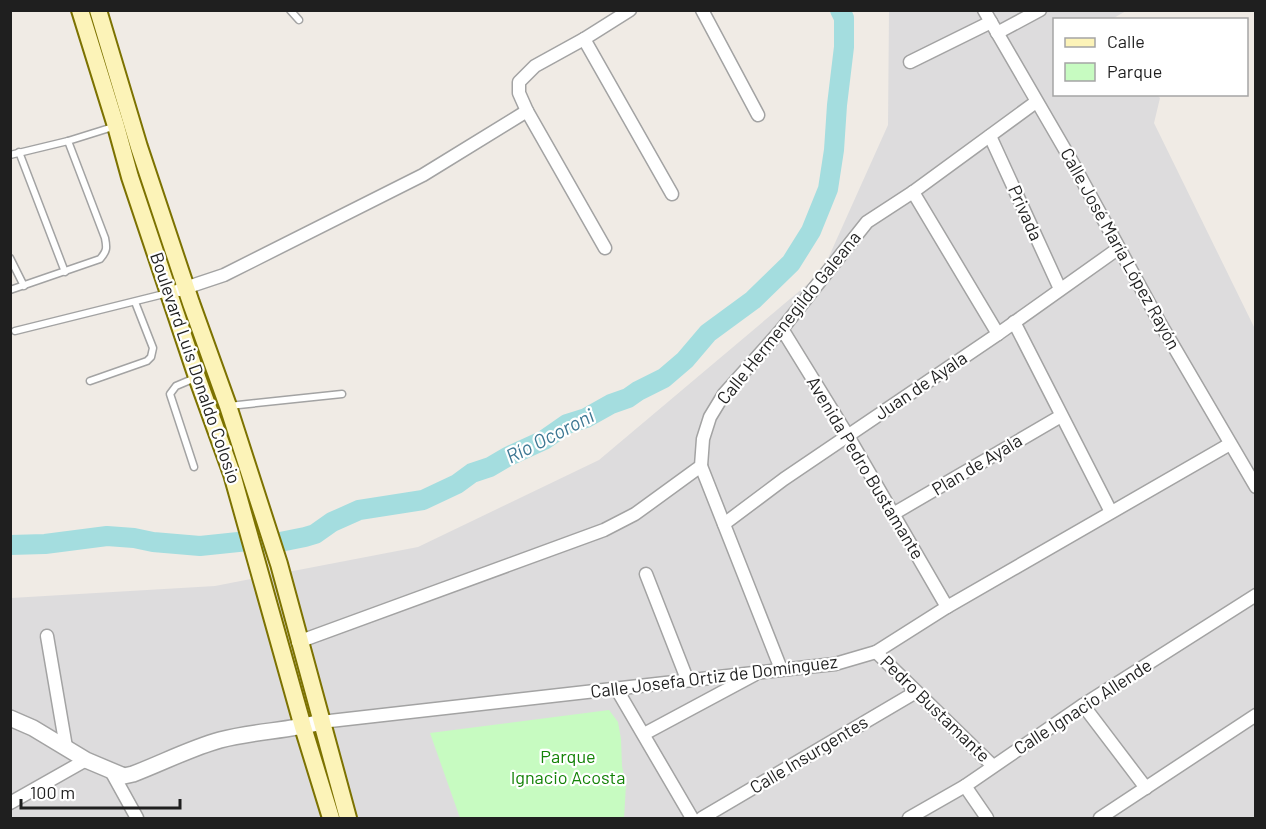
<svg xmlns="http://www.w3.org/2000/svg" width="1266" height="829" viewBox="0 0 1266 829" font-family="Barlow,sans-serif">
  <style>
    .residential { fill: #dddcdd }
    .park { fill: #c7fbc1 }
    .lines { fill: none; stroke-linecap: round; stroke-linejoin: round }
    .river { stroke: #a4dddf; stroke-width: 20 }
    .service-casing { stroke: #a3a3a3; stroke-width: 9 }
    .minor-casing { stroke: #a3a3a3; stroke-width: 15 }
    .tertiary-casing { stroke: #a3a3a3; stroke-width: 18 }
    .secondary-casing { stroke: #7c7201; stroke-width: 20 }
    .service { stroke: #fff; stroke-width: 6 }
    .minor { stroke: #fff; stroke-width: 12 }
    .tertiary { stroke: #fff; stroke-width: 15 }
    .secondary { stroke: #fcf3b8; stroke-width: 16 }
    .labels { text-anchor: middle; stroke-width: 4.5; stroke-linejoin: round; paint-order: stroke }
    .street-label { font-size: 18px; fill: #1f1f1f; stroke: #fff }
    .park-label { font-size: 18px; fill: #148308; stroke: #fff }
    .water-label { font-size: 20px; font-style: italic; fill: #3d7793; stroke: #fff }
  </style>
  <rect width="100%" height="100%" fill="#f0ebe5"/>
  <polygon class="residential" points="889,11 1126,11 1112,19 1054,20 1054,94 1156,94 1160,98 1154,123 1255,329 1255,818 11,818 11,598 215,586 418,547 599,460 822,272 888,125"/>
  <polygon class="park" points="609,710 618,722 621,739 622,766 626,785 624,818 460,818 430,733"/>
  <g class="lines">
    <polyline class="river" points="10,545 45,544 107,536 134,538 153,542 200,546 248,541 275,543 305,537 315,534 332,522 359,510 423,500 457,484 472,473 490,467 507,457 544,440 567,424 586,418 611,404 628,398 638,391 664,378 685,360 708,333 753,300 791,263 811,231 828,189 834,150 837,105 844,47 844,18 840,10"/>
    <defs>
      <g id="service">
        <polyline points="290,10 299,20"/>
        <polyline points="19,152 65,272"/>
        <polyline points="10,155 68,141"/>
        <polyline points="10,258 24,286"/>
        <path d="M10,290L100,259C107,251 107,248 105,238L68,141L116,126"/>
        <polyline points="15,331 168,293"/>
        <polyline points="90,381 147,361 151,357 153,348 135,302"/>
        <polyline points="229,406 342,394"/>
        <polyline points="194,467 170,394 176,386 195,378"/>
      </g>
      <g id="minor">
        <polyline points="702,10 758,115"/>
        <polyline points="984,10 1071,160 1160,323 1256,487"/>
        <polyline points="997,33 1040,10"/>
        <polyline points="584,39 672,194"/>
        <polyline points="910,62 991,22"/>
        <polyline points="990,136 1060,289"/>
        <polyline points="913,192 998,334"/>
        <polyline points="605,248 527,111 519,93 519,82 535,66 584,39 630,10"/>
        <polyline points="179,290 224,275 423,175 527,111"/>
        <polyline points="1014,322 1111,512"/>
        <polyline points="782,329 848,436 947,607"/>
        <polyline points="701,466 781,669"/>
        <polyline points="893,514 1061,416"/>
        <polyline points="724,524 784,479 998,334 1119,248"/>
        <polyline points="646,574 687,679"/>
        <polyline points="47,636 66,747"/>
        <polyline points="298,642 604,530 635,514 701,466 703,439 710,417 724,394 782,329 867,222 913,192 1036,102"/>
        <polyline points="876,652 993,766"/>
        <polyline points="616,688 692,818"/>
        <polyline points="1083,705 1146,788"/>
        <polyline points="321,722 816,666 835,664 876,652 947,607 1230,444"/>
        <polyline points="644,734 754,675"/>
        <polyline points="111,771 137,818"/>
        <polyline points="965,786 987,818"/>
        <polyline points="10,803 86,760"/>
        <polyline points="702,818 916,692"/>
        <polyline points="909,818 965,786 1083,705 1256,595"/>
        <polyline points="1100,818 1256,715"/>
      </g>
      <path id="tertiary" d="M10,718L33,728L86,760L124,776L133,774C162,763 191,748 220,740C254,731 288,731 321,722"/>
      <g id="secondary">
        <polyline points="80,10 116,126 130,177 197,377 232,474 303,727 331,818"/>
        <polyline points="98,10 139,147 191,303 228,406 279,564 348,818"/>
      </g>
    </defs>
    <use href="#service" class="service-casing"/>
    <use href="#minor" class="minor-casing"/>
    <use href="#tertiary" class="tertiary-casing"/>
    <use href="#secondary" class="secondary-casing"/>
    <use href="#service" class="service"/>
    <use href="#minor" class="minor"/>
    <use href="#tertiary" class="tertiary"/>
    <use href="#secondary" class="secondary"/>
  </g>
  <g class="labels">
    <g class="street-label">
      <text transform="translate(1025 213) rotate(66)" y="6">Privada</text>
      <text transform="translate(1120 249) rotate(61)" y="6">Calle José María López Rayón</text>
      <text transform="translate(789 318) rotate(-51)" y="6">Calle Hermenegildo Galeana</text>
      <text transform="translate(195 368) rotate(71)" y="6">Boulevard Luis Donaldo Colosio</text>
      <text transform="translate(921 386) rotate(-34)" y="6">Juan de Ayala</text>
      <text transform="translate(977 465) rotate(-31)" y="6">Plan de Ayala</text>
      <text transform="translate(865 468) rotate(59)" y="6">Avenida Pedro Bustamante</text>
      <text transform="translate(714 677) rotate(-7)" y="6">Calle Josefa Ortiz de Domínguez</text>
      <text transform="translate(1083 707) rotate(-33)" y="6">Calle Ignacio Allende</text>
      <text transform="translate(935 709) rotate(44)" y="6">Pedro Bustamante</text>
      <text transform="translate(809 755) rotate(-31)" y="6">Calle Insurgentes</text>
    </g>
    <g class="park-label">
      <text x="568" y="763">Parque<tspan x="568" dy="21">Ignacio Acosta</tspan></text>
    </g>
    <g class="water-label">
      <text transform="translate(550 436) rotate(-27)" y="7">Río Ocoroni</text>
    </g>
  </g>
  <rect width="1266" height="829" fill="none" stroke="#1f1f1f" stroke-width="24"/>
  <rect x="1053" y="18" width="195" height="78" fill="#ffffff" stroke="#a5a5a5" stroke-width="1.5"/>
  <rect x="1065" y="38" width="30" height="9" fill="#fcf3b8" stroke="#a5a5a5" stroke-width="1.5"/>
  <text x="1107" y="48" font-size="18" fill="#1f1f1f">Calle</text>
  <rect x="1065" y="63" width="30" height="18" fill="#c7fbc1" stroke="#a5a5a5" stroke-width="1.5"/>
  <text x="1107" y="78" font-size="18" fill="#1f1f1f">Parque</text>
  <path d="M21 799v9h159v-9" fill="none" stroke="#1f1f1f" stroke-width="3"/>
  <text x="30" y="799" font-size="18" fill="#1f1f1f" stroke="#ffffff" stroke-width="4.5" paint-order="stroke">100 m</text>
</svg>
